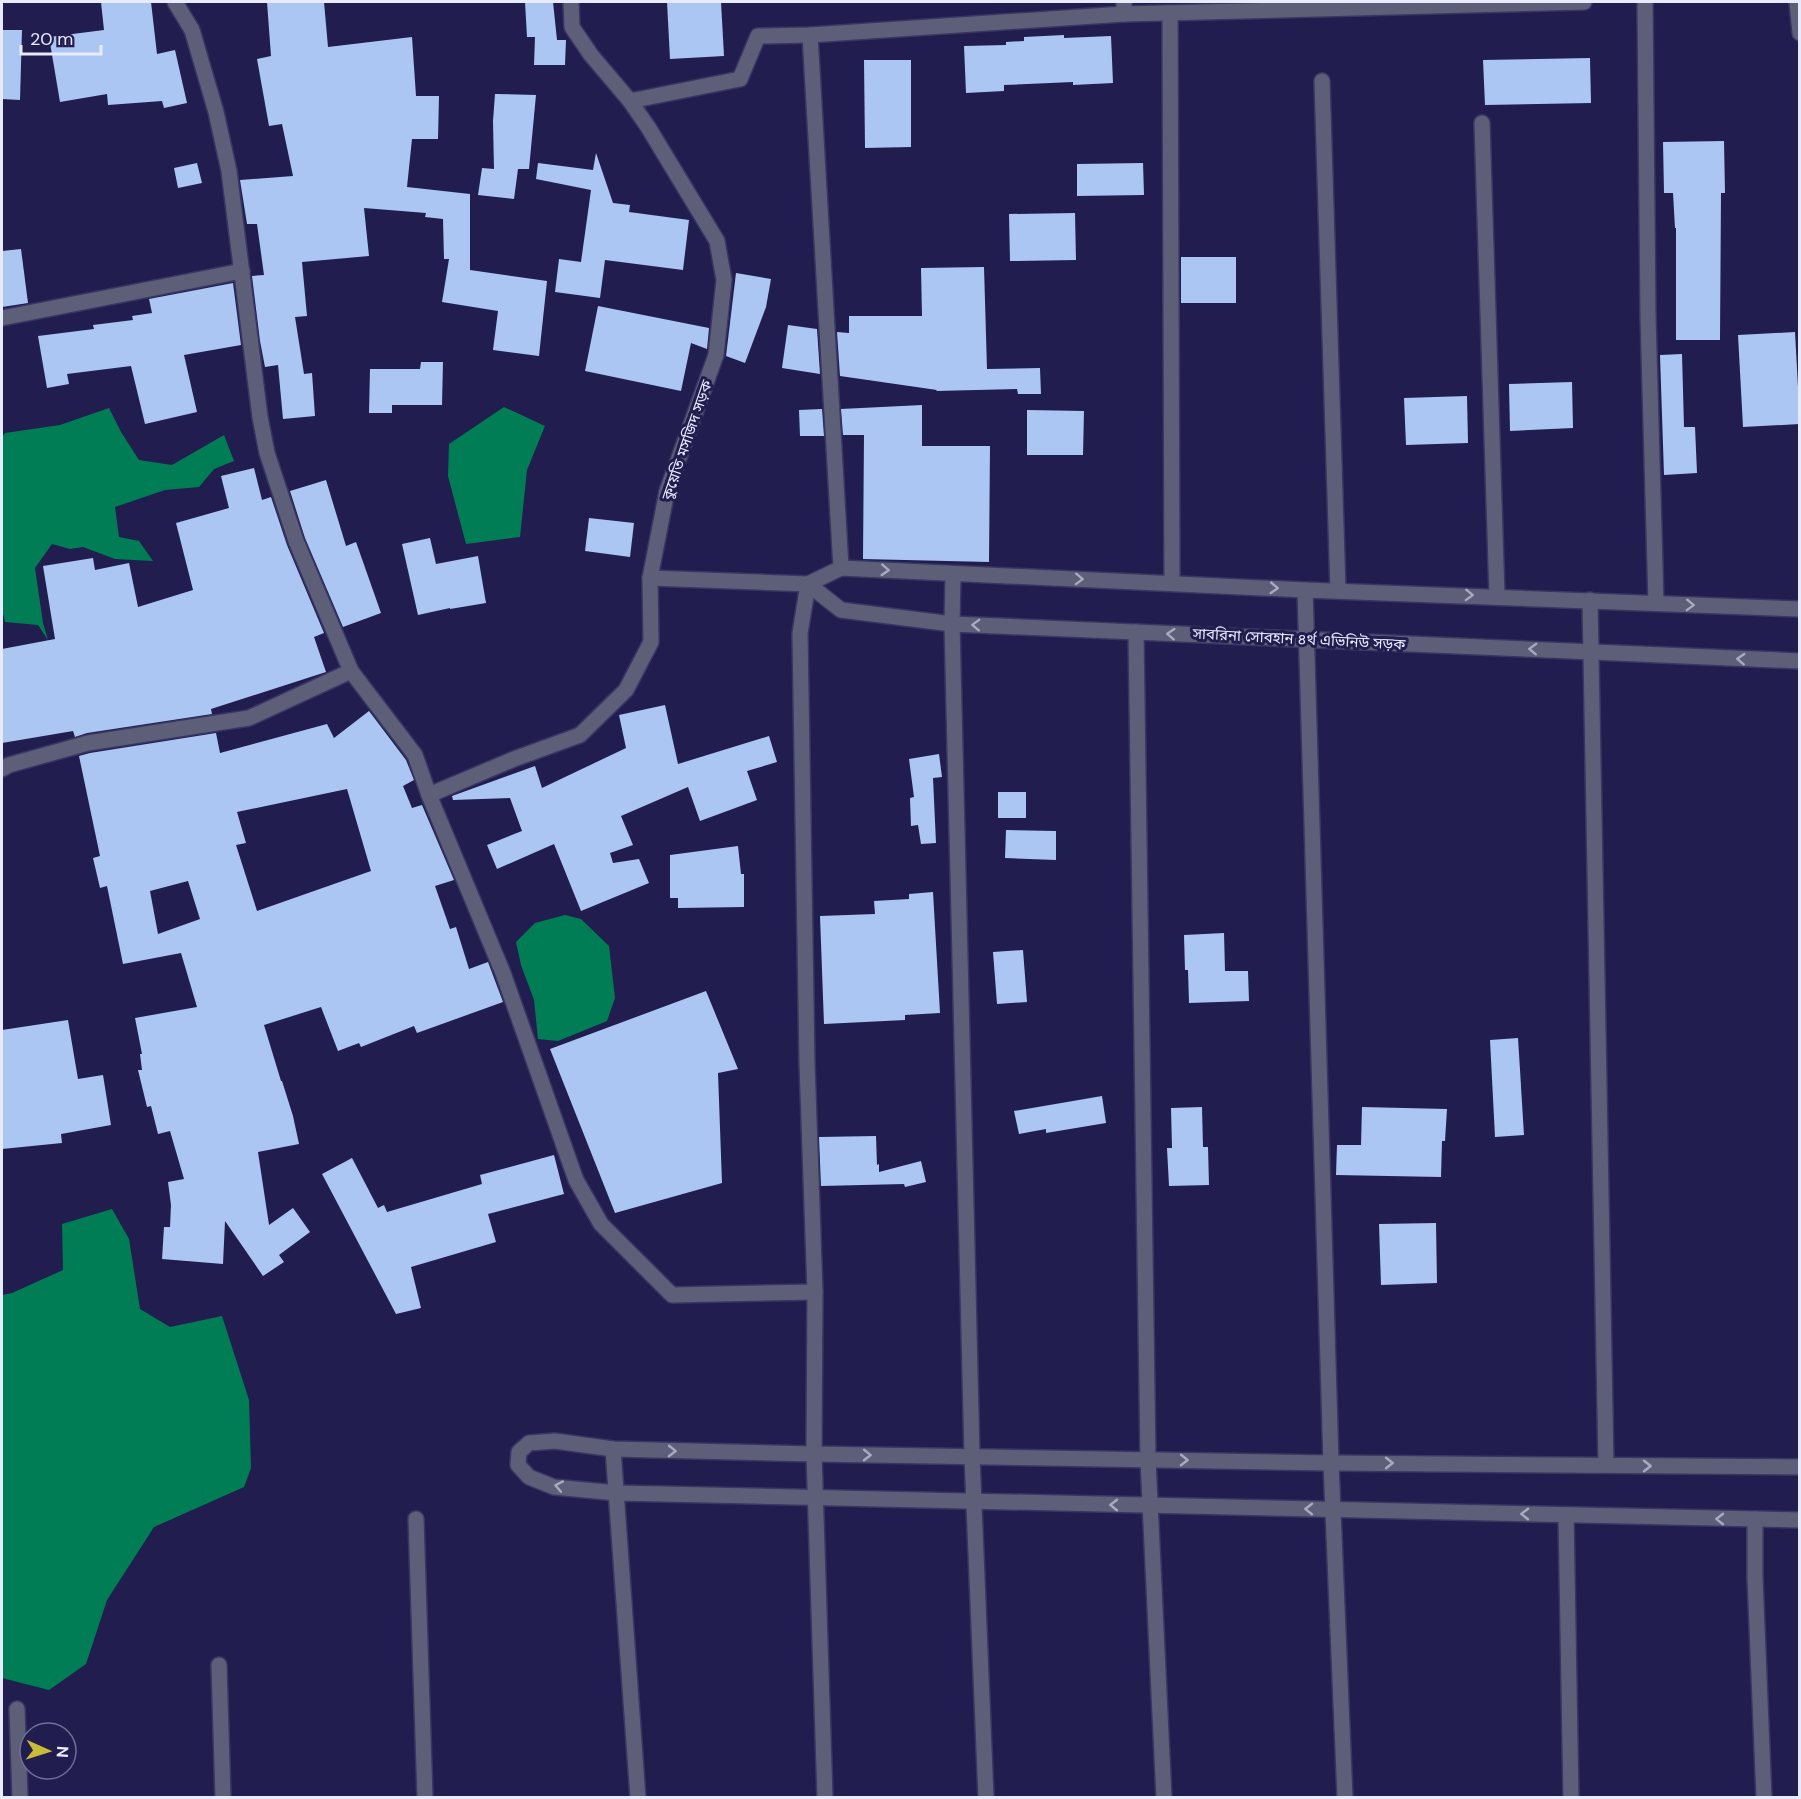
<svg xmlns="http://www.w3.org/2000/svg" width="1801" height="1799" viewBox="0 0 1801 1799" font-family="'DM Sans','Noto Sans Bengali',sans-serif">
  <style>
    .water { fill: #007d54 }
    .building { fill: #acc6f4; fill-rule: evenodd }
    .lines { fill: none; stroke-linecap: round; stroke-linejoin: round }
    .minor-casing { stroke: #393664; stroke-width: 18 }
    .tertiary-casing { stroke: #393664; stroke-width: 18 }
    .minor { stroke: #5d5f78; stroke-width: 15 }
    .tertiary { stroke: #5d5f78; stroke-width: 15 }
    .oneway { stroke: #a9abc2 }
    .labels { text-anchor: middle; stroke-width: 6; stroke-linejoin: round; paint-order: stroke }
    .street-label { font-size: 15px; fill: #e8eafe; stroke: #211d4f }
  </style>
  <rect width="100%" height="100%" fill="#211d4f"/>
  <g class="water">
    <polygon points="504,407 545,426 527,470 520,537 466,544 448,476 449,444"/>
    <polygon points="109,408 121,432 139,460 172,465 224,435 234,461 214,469 199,487 165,490 115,507 119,537 139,541 153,561 115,559 83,547 70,549 52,544 35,568 43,623 48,640 38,625 5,622 2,609 2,437 5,433 60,425"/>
    <polygon points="565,915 581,919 609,946 615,998 607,1021 558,1041 538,1039 534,1000 521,965 516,942 535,923"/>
    <polygon points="112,1209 129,1239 140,1309 170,1327 222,1316 249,1400 251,1468 244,1487 154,1527 107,1600 86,1664 49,1690 2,1678 2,1295 12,1293 63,1270 62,1224"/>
  </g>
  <g class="building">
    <polygon points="101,2 151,2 157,54 175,50 187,103 164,108 162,101 108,105 107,94 60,102 49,37 104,30"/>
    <polygon points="267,2 324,2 328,47 412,37 416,96 439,96 438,139 412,139 407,187 470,194 470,270 547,281 539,356 493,350 498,311 442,302 449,259 444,259 443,219 425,217 426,213 364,208 369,256 302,262 307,316 295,317 304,374 312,373 315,416 283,419 278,365 265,367 260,341 252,276 264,275 257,224 247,224 240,180 293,176 282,124 269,126 257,59 271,56"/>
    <polygon points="525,2 553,2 557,40 566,40 565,65 534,65 535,37 527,37"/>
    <polygon points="667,2 721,2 724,56 670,59"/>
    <polygon points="2,30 22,30 20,100 2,99"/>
    <polygon points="1064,35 1064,38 1111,36 1113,83 1073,85 1073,82 1004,85 1004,91 966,93 964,46 1006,45 1006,42 1024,41 1024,37"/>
    <polygon points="1590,58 1591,103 1485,105 1483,60"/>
    <polygon points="864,60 911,60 911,147 865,148"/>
    <polygon points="495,94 536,95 529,169 518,169 514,199 478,195 482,168 494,169 493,121"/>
    <polygon points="1724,141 1725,193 1721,193 1720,340 1676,340 1676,228 1675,228 1673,193 1664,193 1663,142"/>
    <polygon points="596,153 613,203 630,205 629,212 689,220 683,270 605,260 600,298 555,292 559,259 581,262 591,190 536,179 538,163 593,170"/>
    <polygon points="197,163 202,183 178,188 174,168"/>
    <polygon points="1143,163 1144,195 1077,196 1077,164"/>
    <polygon points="1075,213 1076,260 1010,261 1009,214"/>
    <polygon points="21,249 28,303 2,307 2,251"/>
    <rect x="1181" y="257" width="55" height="46"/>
    <polygon points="984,267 987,369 1040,368 1041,394 1018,394 1017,389 936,391 937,390 840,376 837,332 849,333 849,316 922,316 921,268"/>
    <polygon points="736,273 771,279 766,307 745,363 726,356"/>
    <polygon points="233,283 241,345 184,355 197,412 145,424 131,366 67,374 69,384 47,388 38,336 94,329 93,325 133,320 132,316 152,313 149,299"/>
    <polygon points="598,306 709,328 707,349 691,343 681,391 585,371"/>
    <polygon points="788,325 817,329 820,374 782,368"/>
    <polygon points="1795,332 1800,424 1743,427 1738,335"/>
    <polygon points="1682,354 1684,427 1695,427 1697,473 1664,475 1660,355"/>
    <polygon points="421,362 443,362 442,405 392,405 392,413 369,413 370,369 420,369"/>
    <polygon points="1572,382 1573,428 1510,431 1509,384"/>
    <polygon points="1467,396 1468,443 1406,445 1404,398"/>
    <polygon points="922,405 922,446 990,446 989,562 863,559 864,435 843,435 841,409"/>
    <polygon points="822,409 824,436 800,436 799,410"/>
    <polygon points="1027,410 1084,411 1083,455 1027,455"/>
    <polygon points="254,468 262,500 271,497 287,545 324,633 314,637 326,672 211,709 212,714 87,733 75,737 73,731 2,743 2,649 55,639 43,566 93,558 95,570 129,563 138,607 193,590 176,523 229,508 221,476"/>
    <polygon points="326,480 346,546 356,542 381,613 343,627 305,538 290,491"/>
    <polygon points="589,518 634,523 630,557 585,551"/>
    <polygon points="430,538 436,564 478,556 486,603 450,609 450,608 418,615 402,544"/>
    <polygon points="665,705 678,764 769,736 777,762 747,771 757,800 700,821 688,787 621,816 633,845 610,853 613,863 639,859 649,883 581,911 554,844 497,869 487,845 522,831 510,798 453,800 452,796 535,766 542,788 626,748 619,715"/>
    <path d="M369,711L406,760L414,780L403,786L412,808L422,805L454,880L435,886L450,929L456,927L469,969L488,962L503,1002L417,1033L414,1026L361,1047L359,1043L338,1051L321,1007L264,1025L281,1081H282L293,1116L299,1144L258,1152L269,1225L293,1208L310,1232L279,1255L284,1262L263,1276L225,1221L223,1264L162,1259L164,1227H170L171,1205L168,1182L184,1179L170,1131L158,1134L151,1106L147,1107L138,1070H142L140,1054H142L135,1018L197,1007L181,953L123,964L107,886L100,888L93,858L100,856L79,756L90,753L216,733L220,753L327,724L334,738ZM347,789L371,871L257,911L236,845L246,843L237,812ZM188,881L200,919L158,934L150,891Z"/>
    <polygon points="939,754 942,777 933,778 936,843 921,844 918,825 911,826 910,798 914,797 909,759"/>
    <rect x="998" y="792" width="28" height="26"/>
    <polygon points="1006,830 1056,831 1056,860 1005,858"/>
    <polygon points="738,846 741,874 744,874 744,907 678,908 678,898 670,898 670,855"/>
    <polygon points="933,892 940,1013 905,1015 905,1020 824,1024 820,916 875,914 874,901 909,899 909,894"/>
    <polygon points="1224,933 1225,971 1248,971 1249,1001 1189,1003 1188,970 1185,970 1184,935"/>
    <polygon points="1023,950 1027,1002 997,1004 993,952"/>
    <polygon points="706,991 738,1069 718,1073 722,1183 615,1213 550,1049"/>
    <polygon points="68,1020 78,1079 103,1075 111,1125 61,1134 62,1143 2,1149 2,1030"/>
    <polygon points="1518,1038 1524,1135 1495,1137 1490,1040"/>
    <polygon points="1102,1096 1106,1123 1046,1133 1046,1129 1019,1134 1014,1111"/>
    <polygon points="1202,1107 1203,1147 1208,1147 1209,1185 1169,1186 1167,1148 1172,1148 1171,1108"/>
    <polygon points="1362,1107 1447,1109 1445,1141 1442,1141 1441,1177 1336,1175 1337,1145 1361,1145"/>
    <polygon points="876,1136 877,1165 879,1164 879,1172 921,1161 926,1182 905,1187 904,1184 821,1186 819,1137"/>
    <polygon points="554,1155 564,1194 488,1214 496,1242 411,1267 421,1308 396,1314 322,1174 352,1158 378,1208 384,1205 387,1212 482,1184 480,1175"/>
    <polygon points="1436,1223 1437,1283 1381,1285 1379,1224"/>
  </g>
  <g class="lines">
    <defs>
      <g id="minor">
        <polyline points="175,2 192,30 216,112 229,171 260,417 267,453 296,541 351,671 415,755 429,795 503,973 576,1180 601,1224 672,1295 815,1292"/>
        <polyline points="1645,2 1648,316 1656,603"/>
        <polyline points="1797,2 1800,33"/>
        <polyline points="1170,13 1172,583"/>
        <polyline points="810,35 841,568"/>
        <polyline points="1322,81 1338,590"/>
        <polyline points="630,101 740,79 758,36 810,35 1124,14 1124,2"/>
        <polyline points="1482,123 1497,596"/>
        <polyline points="2,318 242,271"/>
        <polyline points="953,574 952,624 972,1456 986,1798"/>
        <polyline points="808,584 800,633 807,1063 815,1292 814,1454 825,1798"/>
        <polyline points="1305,590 1331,1463 1345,1798"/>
        <polyline points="1590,600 1606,1465"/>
        <polyline points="1136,632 1148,1460 1164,1798"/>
        <polyline points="2,769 9,765 88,743 249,718 351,671"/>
        <polyline points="429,795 514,759 580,735 626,690 651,642 650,578 667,491 716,355 724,280 717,241 648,127 630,101 591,55 572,27 571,2"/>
        <polyline points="613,1449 638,1798"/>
        <polyline points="1800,1467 1331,1463 814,1454 613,1449 555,1441 529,1443 519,1452 518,1465 529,1477 554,1487 617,1493 1800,1520"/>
        <polyline points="1566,1515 1571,1798"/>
        <polyline points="416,1519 425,1798"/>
        <polyline points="1755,1519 1755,1578 1764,1798"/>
        <polyline points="219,1665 223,1798"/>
        <polyline points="17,1709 20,1798"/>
      </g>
      <g id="tertiary">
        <polyline points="1124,14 1584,2"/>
        <polyline points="650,578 808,584 841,568 1305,590 1800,609"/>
        <polyline points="808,584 841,610 952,624 1800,661"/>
      </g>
    </defs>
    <use href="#minor" class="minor-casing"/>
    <use href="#tertiary" class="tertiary-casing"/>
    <use href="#minor" class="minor"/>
    <use href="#tertiary" class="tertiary"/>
  </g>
  <defs><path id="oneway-chevron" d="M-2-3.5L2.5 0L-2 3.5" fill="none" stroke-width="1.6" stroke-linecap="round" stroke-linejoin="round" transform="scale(1.5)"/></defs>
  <g class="oneway">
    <use href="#oneway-chevron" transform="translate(885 570) rotate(3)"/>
    <use href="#oneway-chevron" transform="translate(1079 579) rotate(2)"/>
    <use href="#oneway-chevron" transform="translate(1274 588) rotate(3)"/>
    <use href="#oneway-chevron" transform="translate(1469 595) rotate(2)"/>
    <use href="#oneway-chevron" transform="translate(1690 605) rotate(2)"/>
    <use href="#oneway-chevron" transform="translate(976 625) rotate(-178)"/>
    <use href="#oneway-chevron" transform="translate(1171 634) rotate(-177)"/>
    <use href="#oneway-chevron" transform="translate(1533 649) rotate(-178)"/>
    <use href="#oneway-chevron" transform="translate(1741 659) rotate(-177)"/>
    <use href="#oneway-chevron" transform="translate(672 1451) rotate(1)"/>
    <use href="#oneway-chevron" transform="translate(867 1455) rotate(1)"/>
    <use href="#oneway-chevron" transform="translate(1184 1460) rotate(1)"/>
    <use href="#oneway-chevron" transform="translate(1389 1463)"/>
    <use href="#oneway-chevron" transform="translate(1647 1466)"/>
    <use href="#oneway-chevron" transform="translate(559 1486) rotate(-169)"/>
    <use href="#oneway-chevron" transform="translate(1114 1505) rotate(-179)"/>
    <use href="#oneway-chevron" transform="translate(1309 1509) rotate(-179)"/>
    <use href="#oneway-chevron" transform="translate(1525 1514) rotate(-179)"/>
    <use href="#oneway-chevron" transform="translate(1720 1519) rotate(-179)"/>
  </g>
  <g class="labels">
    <g class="street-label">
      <text transform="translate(687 440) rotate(-71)" y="5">কুয়েতি মসজিদ সড়ক</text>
      <text transform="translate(1299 639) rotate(3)" y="5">সাবরিনা সোবহান ৪র্থ এভিনিউ সড়ক</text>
    </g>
  </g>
  <rect width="1801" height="1799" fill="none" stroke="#e8eafe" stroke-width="6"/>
  <g transform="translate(48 1751) rotate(93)"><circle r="28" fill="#211d4f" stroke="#716f95" stroke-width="1.5"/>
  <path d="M0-4.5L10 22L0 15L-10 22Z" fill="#caba3a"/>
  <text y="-9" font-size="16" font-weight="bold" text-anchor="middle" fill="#e8eafe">N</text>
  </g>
  <path d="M21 45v9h80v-9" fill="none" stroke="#e8eafe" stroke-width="3"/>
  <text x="30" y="45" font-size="18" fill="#e8eafe" stroke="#211d4f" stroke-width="4.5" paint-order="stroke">20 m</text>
</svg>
